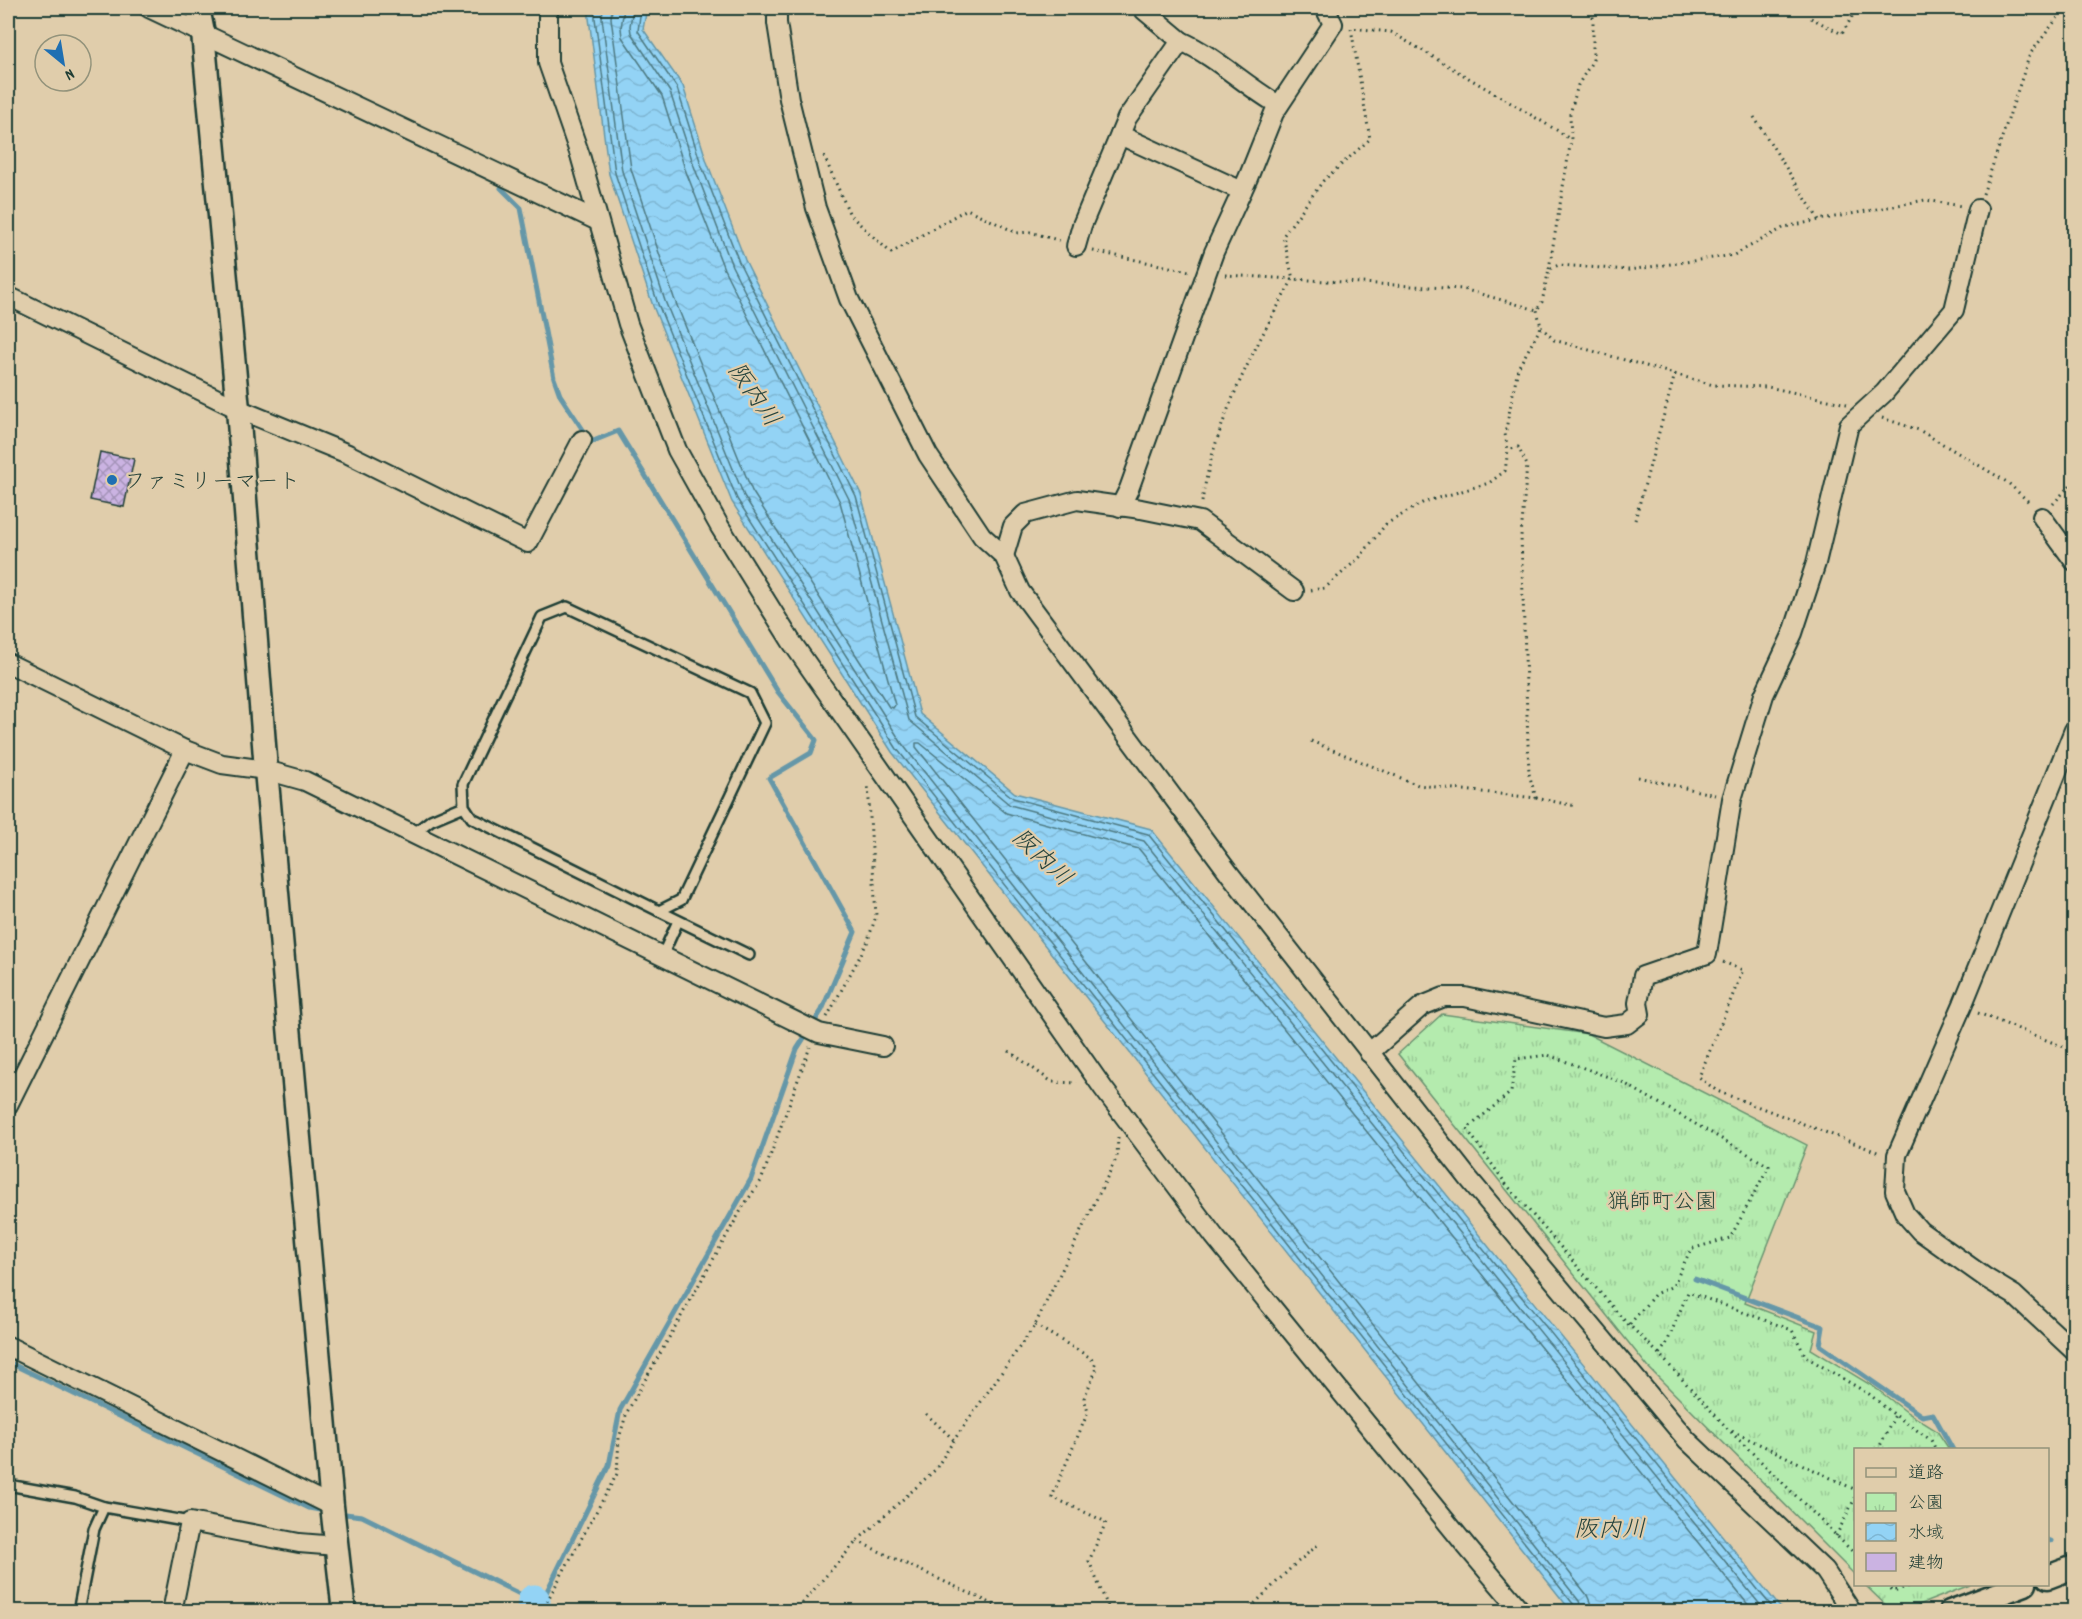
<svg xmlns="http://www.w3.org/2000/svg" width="2082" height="1619" viewBox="0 0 2082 1619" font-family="Dekko,'Klee One',sans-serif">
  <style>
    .park { fill: url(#park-tufts); stroke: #6a9471; stroke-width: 1.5 }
    .water { fill: url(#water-waves); stroke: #6597a8; stroke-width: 1.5 }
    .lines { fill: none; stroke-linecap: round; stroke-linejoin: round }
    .shore { stroke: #4d7981; stroke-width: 1.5 }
    .stream { stroke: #6597a8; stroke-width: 5 }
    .river { stroke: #93d3f5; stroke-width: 33 }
    .building { fill: url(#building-cross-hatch); stroke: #1f3d34; stroke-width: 1.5 }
    .service-casing { stroke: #1f3d34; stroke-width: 14 }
    .minor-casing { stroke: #1f3d34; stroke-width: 22 }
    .tertiary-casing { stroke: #1f3d34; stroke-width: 27 }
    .path { stroke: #1f3d34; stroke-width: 3; stroke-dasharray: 1.5 4.5; stroke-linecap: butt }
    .service { stroke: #e0cdab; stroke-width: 9 }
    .minor { stroke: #e0cdab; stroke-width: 18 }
    .tertiary { stroke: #e0cdab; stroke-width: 22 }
    .poi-dot { fill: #1f6fb2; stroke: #e0cdab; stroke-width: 2 }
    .labels { text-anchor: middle; stroke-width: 4.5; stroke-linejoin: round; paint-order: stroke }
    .poi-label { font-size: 22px; fill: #1f3d34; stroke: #e0cdab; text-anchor: start }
    .park-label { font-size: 22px; fill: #26463a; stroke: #e0cdab }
    .water-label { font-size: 24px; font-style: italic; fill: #25443e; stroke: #e0cdab }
  </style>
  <defs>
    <pattern id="park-tufts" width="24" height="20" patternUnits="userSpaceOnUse" patternTransform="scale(1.5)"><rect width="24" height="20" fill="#b4ebae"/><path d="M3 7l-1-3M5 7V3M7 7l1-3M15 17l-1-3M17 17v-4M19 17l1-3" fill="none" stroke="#9aca96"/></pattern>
    <pattern id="water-waves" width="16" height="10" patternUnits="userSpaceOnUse" patternTransform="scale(1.5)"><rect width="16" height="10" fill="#93d3f5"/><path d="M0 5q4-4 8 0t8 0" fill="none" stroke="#7eb6d3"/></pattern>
    <pattern id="building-cross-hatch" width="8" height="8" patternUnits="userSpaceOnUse" patternTransform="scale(1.5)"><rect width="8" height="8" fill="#cbb3e2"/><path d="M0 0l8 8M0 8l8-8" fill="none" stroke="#a493b8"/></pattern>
  </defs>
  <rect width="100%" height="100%" fill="#e0cdab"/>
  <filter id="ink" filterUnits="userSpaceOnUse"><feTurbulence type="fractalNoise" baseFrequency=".0167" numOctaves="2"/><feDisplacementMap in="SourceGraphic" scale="12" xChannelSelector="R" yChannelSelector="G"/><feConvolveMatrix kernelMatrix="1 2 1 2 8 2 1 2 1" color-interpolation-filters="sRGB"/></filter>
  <g filter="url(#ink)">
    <g class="park">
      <polygon points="1442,1014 1588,1034 1807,1145 1745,1303 1816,1331 1811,1349 1874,1387 1908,1413 1937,1431 1949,1449 1856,1450 1855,1575 1648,1367 1398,1054"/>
      <polygon points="1865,1585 1970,1585 1901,1612 1892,1611"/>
    </g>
    <polygon class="water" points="589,8 647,8 643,29 683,86 707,162 745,260 861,494 920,714 1015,793 1151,829 1783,1611 1571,1611 892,752 732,502 653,306 609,174 589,18"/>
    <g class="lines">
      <g class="shore">
        <polyline points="595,8 595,18 615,173 658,304 737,499 897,749 1574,1605 1575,1612"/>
        <polyline points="603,8 602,18 622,171 665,301 744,496 903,745 1579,1601 1583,1612"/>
        <polyline points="612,8 611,18 631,169 674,298 752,491 889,707 893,708 895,705 840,502 724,269 685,169 662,96 622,37 621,28 624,8"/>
        <polyline points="633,8 630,26 631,33 670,92 694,166 732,266 849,499 909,720 1010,805 1144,841 1766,1612"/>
        <polyline points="641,8 638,31 677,88 701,164 739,262 856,496 915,717 1013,798 1148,834 1776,1612"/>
        <polyline points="1592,1612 1590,1602 1587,1595 916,747 916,743 920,743 1006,813 1139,849 1754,1612"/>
      </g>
      <g class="stream">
        <polyline points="1695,1279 1823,1327 1820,1345 1922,1416 1933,1414 1953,1450"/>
        <polyline points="8,1362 309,1508 325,1511"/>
        <polyline points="337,1513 362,1516 534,1601 545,1595 609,1465 620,1410 751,1179 797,1049 822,1010 855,932 769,778 811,753 816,740 778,692 618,431 591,442 560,395 554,378 521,208 501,188"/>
        <polyline points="2048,1540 2051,1541"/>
      </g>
      <polyline class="river" points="533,1612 534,1601"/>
    </g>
    <polygon class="building" points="100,452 134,459 124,507 90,500"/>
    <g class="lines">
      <defs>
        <g id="service">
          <polyline points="413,834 431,820 464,806 463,784 542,617 567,607 750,693 765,723 681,900 659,911 472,818 464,806"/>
          <polyline points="659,911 749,955"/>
          <polyline points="662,956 678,921"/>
          <polyline points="8,1485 75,1497 104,1507 190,1522"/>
          <polyline points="78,1612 94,1529 104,1507"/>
        </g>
        <g id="minor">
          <polyline points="149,8 598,221"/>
          <polyline points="548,8 548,63 580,155 628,324 677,450 720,527 791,641 1103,1088 1214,1236 1467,1547 1522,1612"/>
          <polyline points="777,8 777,23 789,99 816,208 849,299 928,455 982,536 1004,556 1020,591 1229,873 1469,1179 1687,1440 1825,1571 1852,1612"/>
          <path d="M1181,41C1217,57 1245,86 1279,105"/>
          <polyline points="1120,135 1242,191"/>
          <polyline points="1076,246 1082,225 1127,118 1181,41 1144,10 1145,8"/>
          <polyline points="8,296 238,409 348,454 528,543 582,440"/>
          <polyline points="1120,507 1129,489 1214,252 1248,178 1274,113 1333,24 1325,8"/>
          <polyline points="2042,517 2074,561"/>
          <polyline points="1004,556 1013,526 1025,514 1077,500 1141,509 1200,521 1294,591"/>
          <polyline points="8,663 185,750 222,764 266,770 305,781 819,1033 883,1046"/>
          <polyline points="2074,730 1963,1004 1897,1155 1895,1191 1905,1214 1920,1231 1986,1278 2014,1295 2074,1351"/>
          <polyline points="1369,1053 1422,1006 1444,997 1465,997 1604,1027 1627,1024 1640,1014 1638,1003 1643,976 1707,954 1732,799 1764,695 1793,633 1816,563 1849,425 1884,393 1954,310 1978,209"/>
          <polyline points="8,1105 185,750"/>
          <polyline points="8,1346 332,1506"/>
          <polyline points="172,1612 190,1522 299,1543 337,1546"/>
        </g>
        <g id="tertiary">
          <polyline points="198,8 203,33 238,409 266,770 332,1506 344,1612"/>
          <polyline points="2048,1577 2074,1567"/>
          <polyline points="1950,1612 2025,1584"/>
        </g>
      </defs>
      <use href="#service" class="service-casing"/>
      <use href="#minor" class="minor-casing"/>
      <use href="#tertiary" class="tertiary-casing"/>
      <g class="path">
        <polyline points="1697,8 1702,17"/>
        <polyline points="1811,18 1842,34 1857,8"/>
        <polyline points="1754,117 1819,220"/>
        <polyline points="824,156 850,215 891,253 967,209 1017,233 1030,232 1061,241"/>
        <polyline points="1983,194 2030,54 2065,8"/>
        <polyline points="1093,251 1189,271"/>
        <polyline points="1549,269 1571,140 1570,114 1578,85 1593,60 1593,12 1591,8"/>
        <polyline points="1225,275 1463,289 1537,310 1542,302 1549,269 1559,265 1629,270 1734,255 1785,227 1819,220 1925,200 1961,206"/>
        <polyline points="1541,327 1554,340 1713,385 1768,387 1847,404"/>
        <polyline points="1882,418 1919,430 2007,482 2031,504"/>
        <path d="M1202,502C1214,423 1254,348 1293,279L1283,236L1323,181L1370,139L1351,28L1391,32L1558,131L1571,140"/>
        <polyline points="2053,504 2074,481"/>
        <polyline points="1635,520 1675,374"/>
        <polyline points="1311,590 1325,588 1360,557 1386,524 1424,502 1489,483 1505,471 1508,450 1505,434 1518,368 1541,327 1537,310"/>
        <polyline points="1311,741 1418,785 1536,798 1529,774 1521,536 1527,465 1518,447 1508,450"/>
        <polyline points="1638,777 1715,795"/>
        <polyline points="1536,798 1576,806"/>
        <polyline points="1723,962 1743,970 1699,1077 1717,1091 1880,1153"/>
        <polyline points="1978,1013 2074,1051"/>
        <polyline points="827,1017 867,943 876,916 868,784"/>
        <polyline points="1009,1051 1052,1082 1077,1083"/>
        <polyline points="1630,1324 1655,1294 1673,1286 1691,1249 1730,1238 1769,1166 1622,1082 1548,1055 1516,1059 1511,1092 1467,1129 1506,1184 1622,1318 1659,1354"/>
        <polyline points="1035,1325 1091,1358 1097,1368 1084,1398 1088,1412 1052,1497 1106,1522 1089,1561 1110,1612"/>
        <polyline points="926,1414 954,1440"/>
        <polyline points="1732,1431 1856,1490"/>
        <polyline points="1878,1450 1895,1415"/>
        <polyline points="1836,1536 1856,1496"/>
        <polyline points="857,1541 1010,1612"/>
        <polyline points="1856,1555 1728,1429 1659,1354 1666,1345 1688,1292 1792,1330 1806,1357 1869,1394 1895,1415 1931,1440 1936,1450"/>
        <polyline points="1887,1584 1893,1591 1917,1584"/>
        <polyline points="541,1612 617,1474 619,1438 627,1412 744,1205 761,1181 810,1047"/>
        <polyline points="794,1612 857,1541 935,1470 954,1440 1035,1325 1117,1157 1118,1137"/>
        <polyline points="1246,1612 1293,1566 1320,1543"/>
      </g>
      <use href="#service" class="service"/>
      <use href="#minor" class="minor"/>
      <use href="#tertiary" class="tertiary"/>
    </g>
  </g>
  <circle class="poi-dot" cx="112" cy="480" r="6"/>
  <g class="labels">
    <g class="poi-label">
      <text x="124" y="488">ファミリーマート</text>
    </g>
    <g class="park-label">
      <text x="1662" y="1208">猟師町公園</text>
    </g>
    <g class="water-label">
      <text transform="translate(755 394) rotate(55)" y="8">阪内川</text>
      <text transform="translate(1043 857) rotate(43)" y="8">阪内川</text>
      <text x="1610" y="1536">阪内川</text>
    </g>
  </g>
  <rect width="2082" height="1619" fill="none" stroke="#e0cdab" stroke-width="30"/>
  <rect x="15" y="15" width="2052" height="1589" fill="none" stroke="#1f3d34" stroke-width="2" filter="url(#ink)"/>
  <rect x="1854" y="1448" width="195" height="138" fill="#e0cdab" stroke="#93937b" stroke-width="1.5"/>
  <rect x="1866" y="1468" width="30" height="9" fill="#e0cdab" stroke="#93937b" stroke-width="1.5"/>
  <text x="1908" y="1478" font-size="18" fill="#1f3d34">道路</text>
  <rect x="1866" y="1493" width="30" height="18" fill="url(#park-tufts)" stroke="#93937b" stroke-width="1.5"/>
  <text x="1908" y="1508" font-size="18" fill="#1f3d34">公園</text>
  <rect x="1866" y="1523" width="30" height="18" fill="url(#water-waves)" stroke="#93937b" stroke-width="1.5"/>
  <text x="1908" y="1538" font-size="18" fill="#1f3d34">水域</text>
  <rect x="1866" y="1553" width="30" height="18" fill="#cbb3e2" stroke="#93937b" stroke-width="1.5"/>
  <text x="1908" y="1568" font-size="18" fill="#1f3d34">建物</text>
  <g transform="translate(63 63) rotate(150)"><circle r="28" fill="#e0cdab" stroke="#93937b" stroke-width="1.5"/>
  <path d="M0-4.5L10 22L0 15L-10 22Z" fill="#1f6fb2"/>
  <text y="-9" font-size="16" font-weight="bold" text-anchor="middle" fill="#1f3d34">N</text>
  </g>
</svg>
